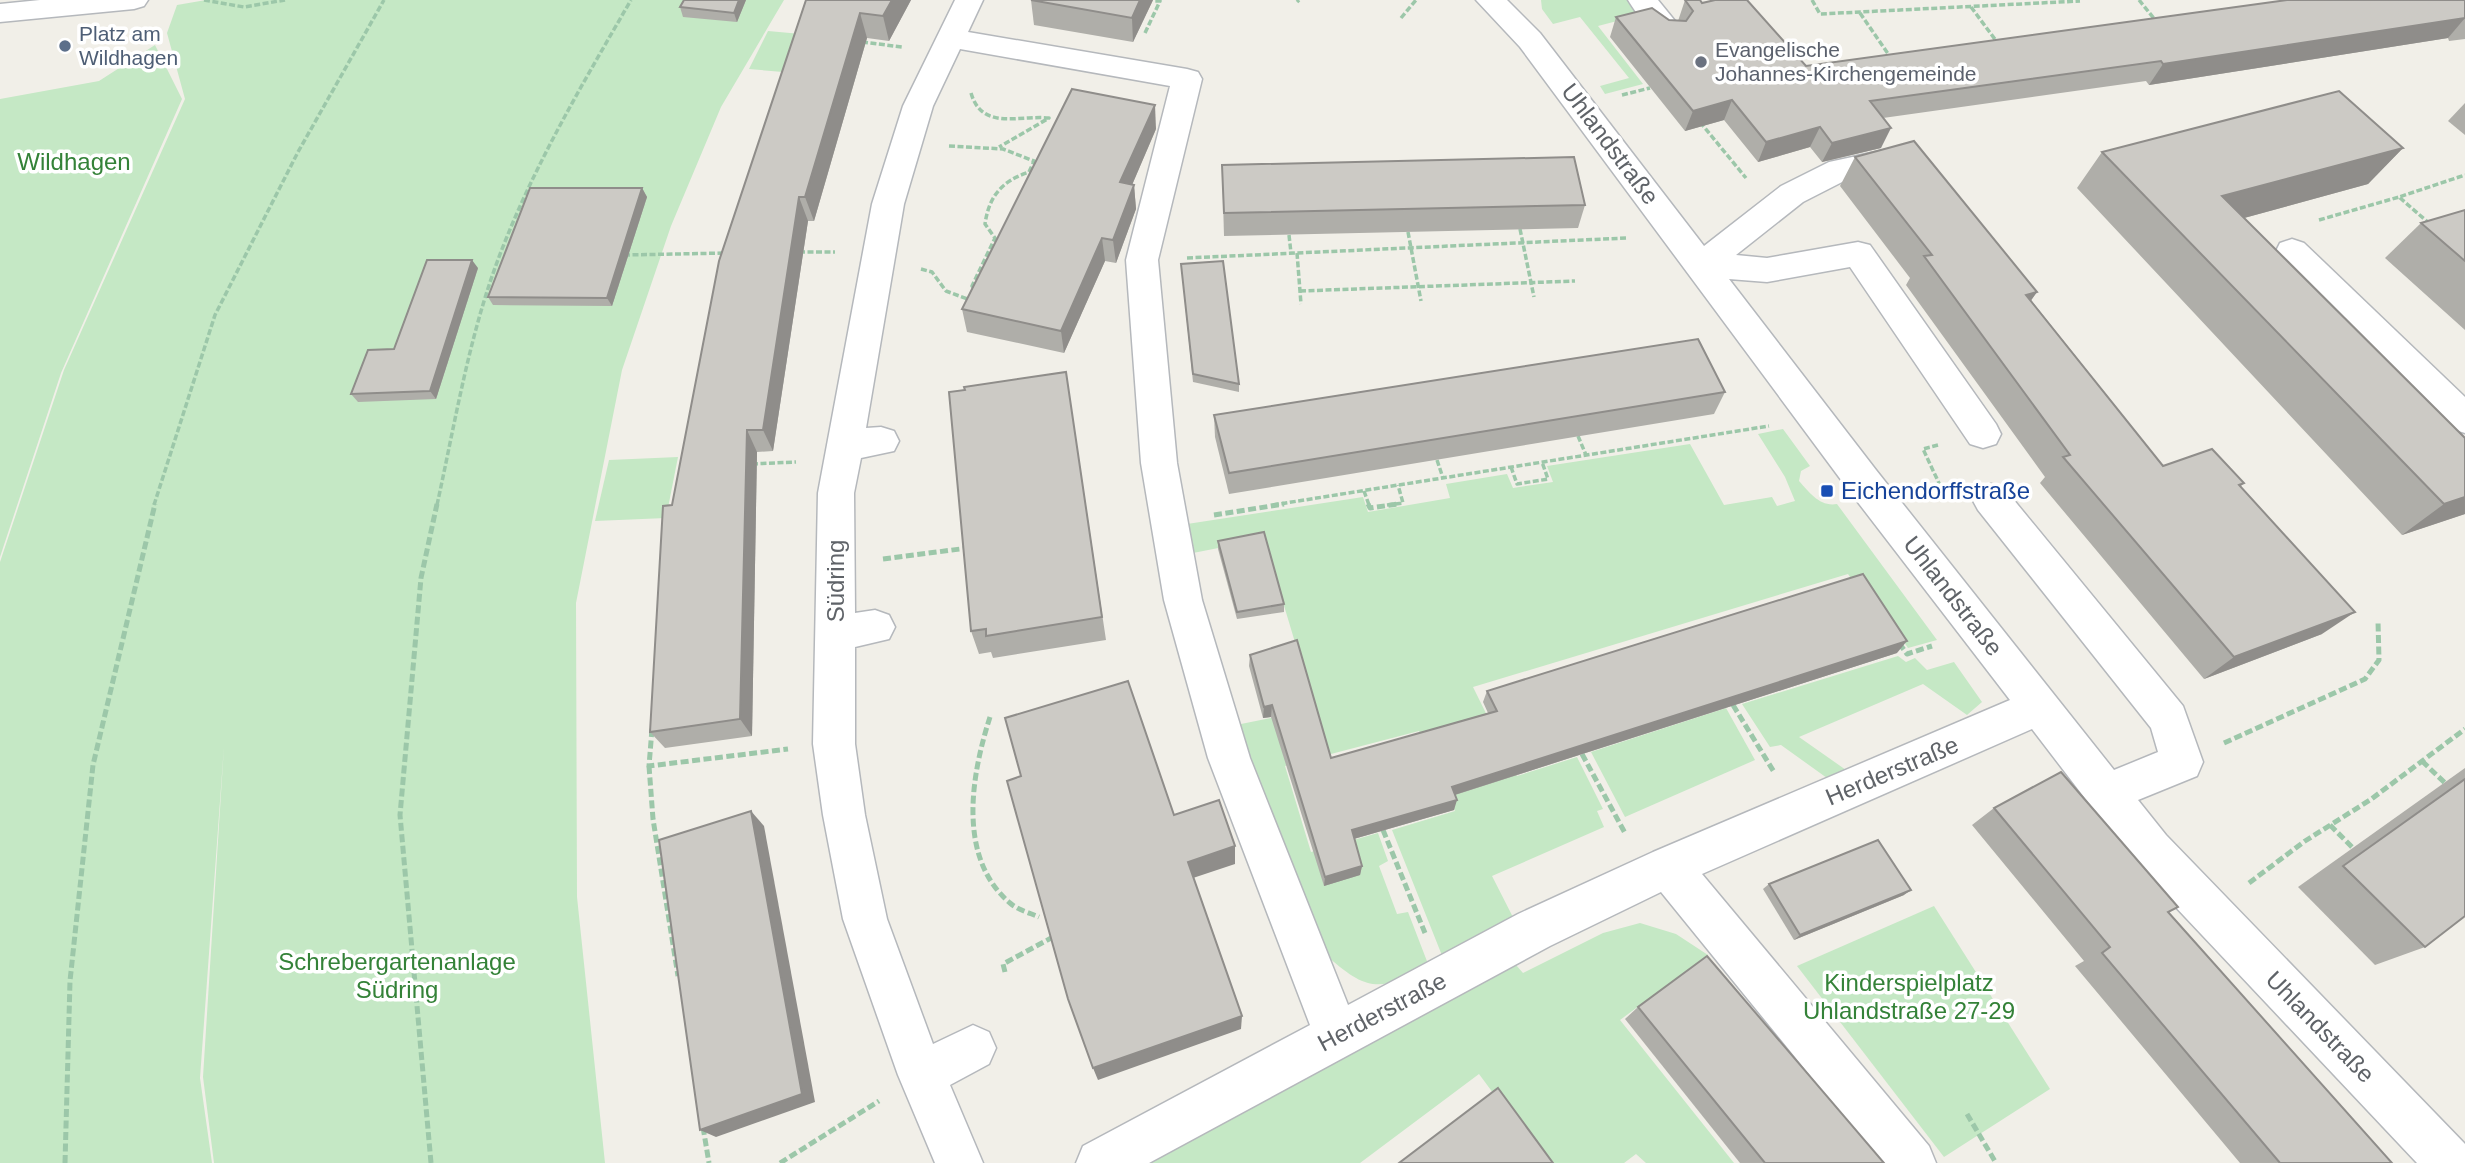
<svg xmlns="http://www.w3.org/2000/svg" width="2465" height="1163" viewBox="0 0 2465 1163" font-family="Helvetica,sans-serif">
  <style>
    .green { fill: #c5e8c5 }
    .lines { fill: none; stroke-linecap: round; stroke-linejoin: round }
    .minor-casing { stroke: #b5b8bc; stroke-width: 3 }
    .path-far1 { stroke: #9cc7a9; stroke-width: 3.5; stroke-dasharray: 6 2.5; stroke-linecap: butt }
    .path { stroke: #9cc7a9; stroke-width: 5; stroke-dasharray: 8 3.5; stroke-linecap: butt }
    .minor { fill: #fff; fill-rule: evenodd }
    .wall { fill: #afaea9 }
    .shaded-wall { fill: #8f8d8a }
    .building { fill: #cccac5; stroke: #8f8d8a; stroke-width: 2 }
    .service-dot { fill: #5c6f8a; stroke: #fff; stroke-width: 2.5 }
    .worship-dot { fill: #6b7280; stroke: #fff; stroke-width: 2.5 }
    .transit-dot { fill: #1a4fb4; stroke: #fff; stroke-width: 2.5 }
    .labels { text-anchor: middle; stroke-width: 7; stroke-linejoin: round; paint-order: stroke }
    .far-service-label { font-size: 21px; fill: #4e5e75; stroke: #fff; text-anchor: start }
    .far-worship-label { font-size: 21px; fill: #5b616d; stroke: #fff; text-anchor: start }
    .street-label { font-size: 24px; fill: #5f6368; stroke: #fff }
    .park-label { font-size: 24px; fill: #348238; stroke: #fff }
    .transit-label { font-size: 24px; fill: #164399; stroke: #fff; text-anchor: start }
  </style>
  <rect width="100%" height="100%" fill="#f1efe8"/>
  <g class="green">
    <polygon points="206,0 784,0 721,107 671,226 622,370 576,603 577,897 605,1163 214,1163 203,1077 224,746 200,1078 212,1163 0,1163 0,562 64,370 185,99 167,33 177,5"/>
    <polygon points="1541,0 1627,0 1640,15 1598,26 1643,84 1605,94 1600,86 1629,78 1580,17 1553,24 1542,9"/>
    <polygon points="768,31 801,34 783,72 749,69"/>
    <polygon points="155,45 182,99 61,373 0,557 0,99 99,81"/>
    <path d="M1783,429L1810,466L1801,471L1799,481C1810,493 1820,507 1837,504L1937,640L1908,648L1882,609L1873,612L1848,574L1473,687L1517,776L1577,757L1603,809L1597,811L1604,827L1492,876L1519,929L1445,963L1392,830L1455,811L1419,731L1285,766L1311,852L1378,833L1388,861L1379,866L1397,914L1408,912L1430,969C1379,989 1370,994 1327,956L1236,725L1315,709L1264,539L1193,553L1187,524L1363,497L1368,512L1450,498L1446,484L1507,474L1513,488L1553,482L1547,466L1690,444L1724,505L1772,497L1777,506L1795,501L1785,477L1758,434Z"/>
    <polygon points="678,457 666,518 595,521 609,460"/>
    <polygon points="1898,656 1906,662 1915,658 1927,670 1954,662 1982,702 1967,715 1923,684 1799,737 1846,770 1827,778 1781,745 1770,747 1742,704"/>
    <polygon points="1726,708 1755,760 1625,817 1591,752"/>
    <polygon points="1934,906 2050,1089 1944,1157 1797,966"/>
    <polygon points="1640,923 1676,934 1708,955 1620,1020 1734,1163 1646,1163 1636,1154 1624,1163 1545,1163 1479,1074 1360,1163 1138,1163 1516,965 1523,973 1603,933"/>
  </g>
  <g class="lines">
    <defs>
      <g id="minor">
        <polygon points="40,0 148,0 144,6 134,9 0,22 0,4"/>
        <polygon points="955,0 983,0 968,32 1187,69 1198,72 1202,79 1158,260 1177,463 1202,600 1250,758 1348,1005 1518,914 1653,852 2010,700 1850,492 1520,47 1476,0 1507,0 1540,33 1704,246 1781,186 1829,162 1899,147 1910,150 1915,158 1910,166 1848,179 1803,202 1736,255 1767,258 1858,242 1870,245 1996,424 2001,434 1996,444 1983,448 1970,444 1850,267 1767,282 1729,279 1876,470 2114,770 2158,752 2151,728 1978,510 1972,499 1978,488 1991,484 2004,488 2183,706 2203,762 2197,776 2138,800 2166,835 2465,1144 2465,1163 2417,1163 2136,865 2032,729 1702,874 1929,1146 1936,1163 1881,1163 1661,892 1550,946 1149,1163 1076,1163 1083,1146 1310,1025 1208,758 1164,600 1141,463 1126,260 1170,86 960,49 933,106 904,204 866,428 881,427 894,431 899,441 894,451 861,458 854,493 855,613 875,610 889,615 895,627 889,639 855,647 855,744 865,815 887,919 933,1044 973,1025 989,1032 996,1048 989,1064 950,1085 983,1163 935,1163 898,1075 843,919 823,815 813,744 818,493 872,204 903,106"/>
        <path d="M1628,0H1658L1684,32L1679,39C1655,45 1640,18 1628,0Z"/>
        <polygon points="2292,239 2304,243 2465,397 2465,433 2452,429 2280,259 2276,251 2280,243"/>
      </g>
    </defs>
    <use href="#minor" class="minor-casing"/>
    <g class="path-far1">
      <polyline points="204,0 244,7 285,0"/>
      <polyline points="1812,0 1820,14 2080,1"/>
      <polyline points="2139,0 2156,21"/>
      <polyline points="1297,2 1299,0"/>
      <polyline points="1971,7 1997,42"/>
      <polyline points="1860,13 1891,58"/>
      <polyline points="1401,18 1416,0"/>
      <polyline points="1145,33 1160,1 1153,1"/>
      <polyline points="862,42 902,47"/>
      <path d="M971,93C982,131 1019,115 1049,118L999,147"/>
      <polyline points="1622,95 1650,88"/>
      <polyline points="1700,122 1746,178"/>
      <path d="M949,146L1003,149L1034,161L1029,172C1002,181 989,196 985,224L995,238L972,286L975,289"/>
      <polyline points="2319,220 2399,197"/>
      <polyline points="2430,224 2399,197 2465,175"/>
      <polyline points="1520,229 1534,297"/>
      <polyline points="1408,232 1421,301"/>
      <polyline points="1289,235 1291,253"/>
      <polyline points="799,252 835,252"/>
      <polyline points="1297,253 1301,304"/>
      <polyline points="624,255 727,253"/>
      <polyline points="1187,258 1626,238"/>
      <polyline points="921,269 932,272 946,291 970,300"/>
      <polyline points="1300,291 1575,281"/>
      <polyline points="1578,436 1586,455"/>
      <polyline points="1938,445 1923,449 1945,496"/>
      <polyline points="1437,460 1443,478"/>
      <polyline points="752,464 796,462"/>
      <polyline points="1511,467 1517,484 1548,479 1542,462"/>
      <polyline points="1364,491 1369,505"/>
      <polyline points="154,505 215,315 298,152 384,0"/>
      <path d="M437,505C455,423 469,336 499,257C533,167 583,83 631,0"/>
      <polyline points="1273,505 1769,426"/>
      <polyline points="1387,505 1403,503 1398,485"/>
    </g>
    <g class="path">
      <polyline points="1368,504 1370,508 1398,504"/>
      <polyline points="1214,515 1284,504"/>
      <polyline points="883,559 968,548"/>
      <polyline points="1899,643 1907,654 1932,646"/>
      <polyline points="1733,705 1774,772"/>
      <path d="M990,717C971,776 957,858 1010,903C1018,910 1030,913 1039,917"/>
      <polyline points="652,729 649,766 788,749"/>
      <polyline points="2224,743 2365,679 2379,660 2378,621"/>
      <polyline points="1582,754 1625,833"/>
      <polyline points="2422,761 2445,783"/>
      <polyline points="649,766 653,819 678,976"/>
      <polyline points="2330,825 2353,848"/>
      <polyline points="1383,830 1425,933"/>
      <polyline points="2249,883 2305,841 2370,800 2465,729"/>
      <polyline points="1005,972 1003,964 1053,937"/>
      <polyline points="1967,1114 1996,1163"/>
      <polyline points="703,1127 709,1163"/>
      <polyline points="65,1163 70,981 93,765 155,504"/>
      <polyline points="431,1163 400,815 421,578 437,504"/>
      <polyline points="780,1163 879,1101"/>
    </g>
    <use href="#minor" class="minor"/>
  </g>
  <g class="wall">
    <polygon points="684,0 746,0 737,22 683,17 680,7"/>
    <polygon points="806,0 911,0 889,41 867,38 814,221 808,221 773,451 757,452 752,736 665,748 650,732 672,505"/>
    <polygon points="1031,0 1153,0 1133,42 1034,25"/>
    <polygon points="1685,0 1702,3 1806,66 2465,0 2465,39 2449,41 2448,38 2149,85 2146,81 1883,118 1881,148 1822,162 1810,147 1758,162 1724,120 1685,131 1610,37 1616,17 1678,21"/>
    <polygon points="2465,103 2465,135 2448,121"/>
    <polygon points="1156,129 1132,185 1134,185 1136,209 1116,263 1105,261 1064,353 967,332 962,309"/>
    <polygon points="2403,148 2368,184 2244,218 2465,514 2402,535 2077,188 2102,152"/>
    <polygon points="1855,157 2037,292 2031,300 2163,466 2244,483 2241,486 2322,634 2204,679 2040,483 2045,477 1906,285 1910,278 1840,186"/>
    <polygon points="1222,165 1585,205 1578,228 1224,236"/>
    <polygon points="642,188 647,197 612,306 493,305 488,297"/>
    <polygon points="2465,210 2465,330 2385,258 2421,223"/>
    <polygon points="1181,264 1239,384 1239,392 1193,382"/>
    <polygon points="478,268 436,399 358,402 351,394 394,349"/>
    <polygon points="1066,372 1106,640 993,658 991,652 979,654 971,631"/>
    <polygon points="1725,392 1714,414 1229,494 1215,437 1214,415"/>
    <polygon points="1218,541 1284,604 1284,612 1237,619 1218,549"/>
    <polygon points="1897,653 1455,795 1454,810 1354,839 1362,866 1360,875 1324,886 1271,717 1263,718 1249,666 1250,655 1331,758 1488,713 1483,702 1487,691"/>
    <polygon points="2465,768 2465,916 2425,947 2375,965 2298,887"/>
    <polygon points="1994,808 2168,912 2392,1163 2240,1163 2075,966 2084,961 1972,825"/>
    <polygon points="1769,884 1904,895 1794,940 1763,889"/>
    <polygon points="1638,1007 1884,1163 1740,1163 1625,1019"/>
  </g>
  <g class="shaded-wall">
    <polygon points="739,0 746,0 737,22 734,13"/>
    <polygon points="892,0 911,0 889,41 883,16"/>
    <polygon points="1140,0 1153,0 1133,42 1132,18"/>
    <polygon points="860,13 867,38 814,221 805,197"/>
    <polygon points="2465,18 2448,38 2149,85 2163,64"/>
    <polygon points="1732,100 1724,120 1685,131 1693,111"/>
    <polygon points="1155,105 1156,129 1123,206 1120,182"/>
    <polygon points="1820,127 1810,147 1758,162 1766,142"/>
    <polygon points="1891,128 1881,148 1822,162 1832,143"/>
    <polygon points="2403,148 2368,184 2193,232 2222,196"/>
    <polygon points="1134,185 1136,209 1116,263 1113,240"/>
    <polygon points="642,188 647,197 612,306 607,298"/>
    <polygon points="799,197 808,221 773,451 763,430"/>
    <polygon points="1102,238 1105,261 1064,353 1061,331"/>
    <polygon points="472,260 478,268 436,399 430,391"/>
    <polygon points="2037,292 2017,320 2026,295"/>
    <polygon points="747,430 757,452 752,736 740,719"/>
    <polygon points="2465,497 2465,514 2402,535 2444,504"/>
    <polygon points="2355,612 2322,634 2204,679 2234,657"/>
    <polygon points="1907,641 1897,653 1448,797 1452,787"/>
    <polygon points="1272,705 1271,717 1263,718 1264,707"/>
    <polygon points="1457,800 1454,810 1350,840 1352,830"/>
    <polygon points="751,811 764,826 815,1102 716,1137 700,1130"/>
    <polygon points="1235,846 1235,864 1190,879 1188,862"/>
    <polygon points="1362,866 1360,875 1324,886 1325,877"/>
    <polygon points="1911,890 1904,895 1794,940 1800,935"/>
    <polygon points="1242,1016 1241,1029 1098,1080 1093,1068"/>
  </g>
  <g class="building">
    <polygon points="684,0 739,0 734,13 680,7"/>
    <polygon points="806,0 892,0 883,16 860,13 805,197 799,197 763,430 747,430 740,719 650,732 663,506 672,505 719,261"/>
    <polygon points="1031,0 1140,0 1132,18"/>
    <polygon points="1685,0 1700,0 1702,3 1715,0 1747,0 1806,66 2287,0 2465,0 2465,18 2163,64 2161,61 1870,101 1891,128 1832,143 1820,127 1766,142 1732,100 1693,111 1616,17 1652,8 1669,20 1686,21 1693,11"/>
    <polygon points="1072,89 1155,105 1120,182 1134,185 1113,240 1102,238 1061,331 962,309"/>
    <polygon points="2339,91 2403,148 2222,196 2465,438 2465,497 2444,504 2102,152"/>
    <polygon points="1914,141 2037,292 2026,295 2163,466 2212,449 2244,483 2239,485 2355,612 2234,657 2063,457 2070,455 1924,256 1932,255 1855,157"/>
    <polygon points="1574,157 1585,205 1224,213 1222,165"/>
    <polygon points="530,188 642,188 607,298 488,297"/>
    <polygon points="2465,210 2465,261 2421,223"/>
    <polygon points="427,260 472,260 430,391 351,394 368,350 394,349"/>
    <polygon points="1223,261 1239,384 1193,374 1181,264"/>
    <polygon points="1698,339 1725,392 1229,473 1214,415"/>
    <polygon points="1066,372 1102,617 986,636 986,629 971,631 949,392 965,390 964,387"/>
    <polygon points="1264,532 1284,604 1237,612 1218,541"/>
    <polygon points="1863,574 1907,641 1452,787 1457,800 1352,830 1362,866 1325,877 1272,705 1264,707 1250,655 1297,640 1331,758 1497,711 1487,691"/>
    <polygon points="1128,681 1174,815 1219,800 1235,846 1188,862 1242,1016 1093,1068 1068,999 1007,781 1021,776 1005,718"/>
    <polygon points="2061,772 2178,907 2168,912 2392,1163 2280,1163 2102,953 2110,947 1994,808"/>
    <polygon points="2465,779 2465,916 2425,947 2343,866"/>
    <polygon points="751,811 802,1094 700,1130 659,840"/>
    <polygon points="1878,840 1911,890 1800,935 1769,884"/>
    <polygon points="1707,956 1884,1163 1765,1163 1638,1007"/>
    <polygon points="1498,1088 1553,1163 1399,1163"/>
  </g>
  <circle class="service-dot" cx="65" cy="46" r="7"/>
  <circle class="worship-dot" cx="1701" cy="62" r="7"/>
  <rect class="transit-dot" x="1820" y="484" width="14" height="14" rx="3.5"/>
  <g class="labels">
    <g class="far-service-label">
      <text x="79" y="41">Platz am<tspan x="79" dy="24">Wildhagen</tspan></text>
    </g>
    <g class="far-worship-label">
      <text x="1715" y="57">Evangelische<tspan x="1715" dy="24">Johannes-Kirchengemeinde</tspan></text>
    </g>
    <g class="street-label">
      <text transform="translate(1610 144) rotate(53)" y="8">Uhlandstraße</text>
      <text transform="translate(836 581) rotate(-90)" y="8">Südring</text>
      <text transform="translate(1953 596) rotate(52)" y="8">Uhlandstraße</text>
      <text transform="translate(1892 771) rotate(-23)" y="8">Herderstraße</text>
      <text transform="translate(1382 1012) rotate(-28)" y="8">Herderstraße</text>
      <text transform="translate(2320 1027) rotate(46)" y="8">Uhlandstraße</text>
    </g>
    <g class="park-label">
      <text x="74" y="170">Wildhagen</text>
      <text x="397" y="970">Schrebergartenanlage<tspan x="397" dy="28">Südring</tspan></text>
      <text x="1909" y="991">Kinderspielplatz<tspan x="1909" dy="28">Uhlandstraße 27-29</tspan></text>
    </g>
    <g class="transit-label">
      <text x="1841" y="499">Eichendorffstraße</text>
    </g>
  </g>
</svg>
